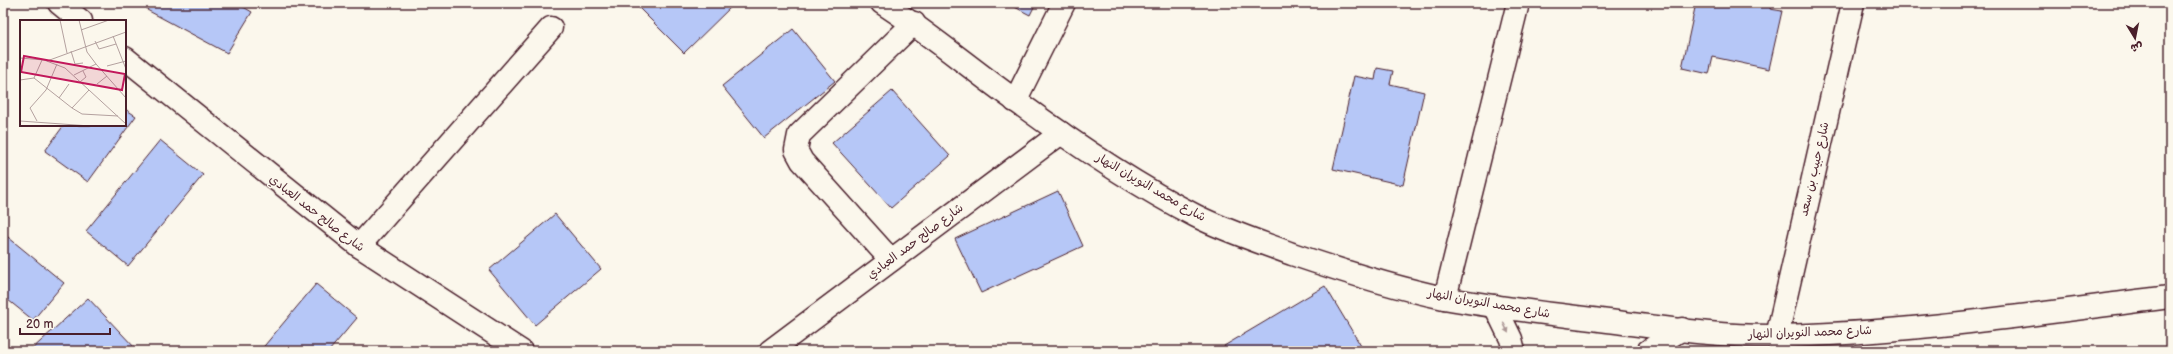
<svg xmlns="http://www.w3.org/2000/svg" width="2173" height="354" viewBox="0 0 2173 354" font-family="'Balsamiq Sans','Playpen Sans Arabic',sans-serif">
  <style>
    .building { fill: #b6c7f7; stroke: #4a1f2b }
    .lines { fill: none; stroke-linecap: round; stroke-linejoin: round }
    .minor-casing { stroke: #4a1f2b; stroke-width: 25 }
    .minor { stroke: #fbf7ec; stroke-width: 22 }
    .oneway { fill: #ab9695 }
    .labels { text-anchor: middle; stroke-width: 3; stroke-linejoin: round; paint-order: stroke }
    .street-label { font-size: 12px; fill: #4a1f2b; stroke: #fbf7ec }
    .inset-road { fill: none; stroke: #b4a19f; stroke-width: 1 }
    .view { fill: #c2185b; fill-opacity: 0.15; stroke: #c2185b; stroke-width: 2 }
    .inset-edge { fill: none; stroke: #4a1f2b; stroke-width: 2 }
  </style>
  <rect width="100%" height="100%" fill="#fbf7ec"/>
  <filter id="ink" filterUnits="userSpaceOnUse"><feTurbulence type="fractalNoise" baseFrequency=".025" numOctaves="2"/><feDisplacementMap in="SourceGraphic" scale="8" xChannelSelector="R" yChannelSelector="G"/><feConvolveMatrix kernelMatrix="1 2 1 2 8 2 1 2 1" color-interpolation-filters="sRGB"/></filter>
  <g filter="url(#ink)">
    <g class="building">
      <polygon points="151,3 241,3 240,5 252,12 227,53 147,10"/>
      <polygon points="640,3 735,3 684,53 637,6"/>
      <polygon points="1007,3 1036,3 1030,15"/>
      <polygon points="1696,3 1771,3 1770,9 1782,11 1769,69 1713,57 1709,74 1682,68"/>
      <polygon points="793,29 835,81 764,138 722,86"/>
      <polygon points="1377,68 1393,71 1390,84 1424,92 1403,185 1333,169 1354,76 1375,80"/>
      <polygon points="892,91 950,156 891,208 832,143"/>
      <polygon points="125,109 136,116 88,182 45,151 64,125 125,125"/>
      <polygon points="160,140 203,175 128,266 86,231"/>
      <polygon points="1058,191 1083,246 981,293 955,239"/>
      <polygon points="555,214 601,269 535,325 489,270"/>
      <polygon points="3,233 64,283 33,320 3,296"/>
      <polygon points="316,284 357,318 329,351 260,351"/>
      <polygon points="1325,286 1364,351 1227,351 1224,346"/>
      <polygon points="88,298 136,349 134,351 30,351"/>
    </g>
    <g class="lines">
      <defs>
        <g id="minor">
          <polyline points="59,3 81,21"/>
          <path d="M882,3C929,33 971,69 1016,101C1072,142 1133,184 1196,216C1226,231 1260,242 1292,254C1342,271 1392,287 1444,298C1498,308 1553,314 1608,321C1664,328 1722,337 1779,336C1910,333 2040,313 2170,297"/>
          <polyline points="125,58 359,246 521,351"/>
          <polyline points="1015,101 1064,3"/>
          <polyline points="359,246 551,28"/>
          <polyline points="891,260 802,161 796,150 799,135 914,23"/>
          <polyline points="1445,298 1518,3"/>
          <polyline points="1495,306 1511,339 1514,351"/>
          <polyline points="1777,336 1853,3"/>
          <polyline points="770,351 1061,133"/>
          <polyline points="1648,351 1682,329"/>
        </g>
      </defs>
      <use href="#minor" class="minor-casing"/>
      <use href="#minor" class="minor"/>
    </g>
    <defs><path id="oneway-solid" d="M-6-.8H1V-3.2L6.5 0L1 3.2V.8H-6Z"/></defs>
    <use class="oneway" href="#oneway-solid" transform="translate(1506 328) rotate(64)"/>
  </g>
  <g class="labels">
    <g class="street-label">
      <text transform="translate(1814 169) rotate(-77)" y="4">شارع حبيب بن سعد</text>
      <text transform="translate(1151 187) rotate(30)" y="4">شارع محمد النويران النهار</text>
      <text transform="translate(317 213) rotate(38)" y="4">شارع صالح حمد العبادي</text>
      <text transform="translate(915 241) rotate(-37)" y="4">شارع صالح حمد العبادي</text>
      <text transform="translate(1489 303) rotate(10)" y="4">شارع محمد النويران النهار</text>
      <text transform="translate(1810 332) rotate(-2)" y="4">شارع محمد النويران النهار</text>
    </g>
  </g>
  <g transform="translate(20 20)">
    <rect width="106" height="106" fill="#fbf7ec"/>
    <path class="inset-road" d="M40,0L47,33M59,0L67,32L76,44M61,10L89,0M93,16L106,49M75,21L79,29L96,24M51,31L55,44L63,43M0,38L24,40L45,48L106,104M22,40L14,58L52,88L69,70M27,41L106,12M87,46L106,41M54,55L76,44L106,78M0,60L14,58M60,62L66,57L63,51M77,64L87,56M39,78L49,64M52,88L62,94L98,96M0,101L70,106M17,101L10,88L26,70L37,44"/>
    <path class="view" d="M4,36L105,54L102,70L1,52Z"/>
    <rect width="106" height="106" class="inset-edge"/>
  </g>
  <rect width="2173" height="354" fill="none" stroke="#fbf7ec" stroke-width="16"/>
  <rect x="8" y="8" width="2157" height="338" fill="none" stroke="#4a1f2b" stroke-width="1.5" filter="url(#ink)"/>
  <g transform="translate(2135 38) rotate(170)" stroke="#fbf7ec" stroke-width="3" paint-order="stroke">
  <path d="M0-3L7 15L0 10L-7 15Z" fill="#4a1f2b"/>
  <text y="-6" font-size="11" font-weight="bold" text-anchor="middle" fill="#4a1f2b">ش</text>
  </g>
  <path d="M20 328v6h90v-6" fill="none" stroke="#4a1f2b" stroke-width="2"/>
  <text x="26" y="328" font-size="12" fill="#4a1f2b" stroke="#fbf7ec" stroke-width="3" paint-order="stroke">20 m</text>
</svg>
